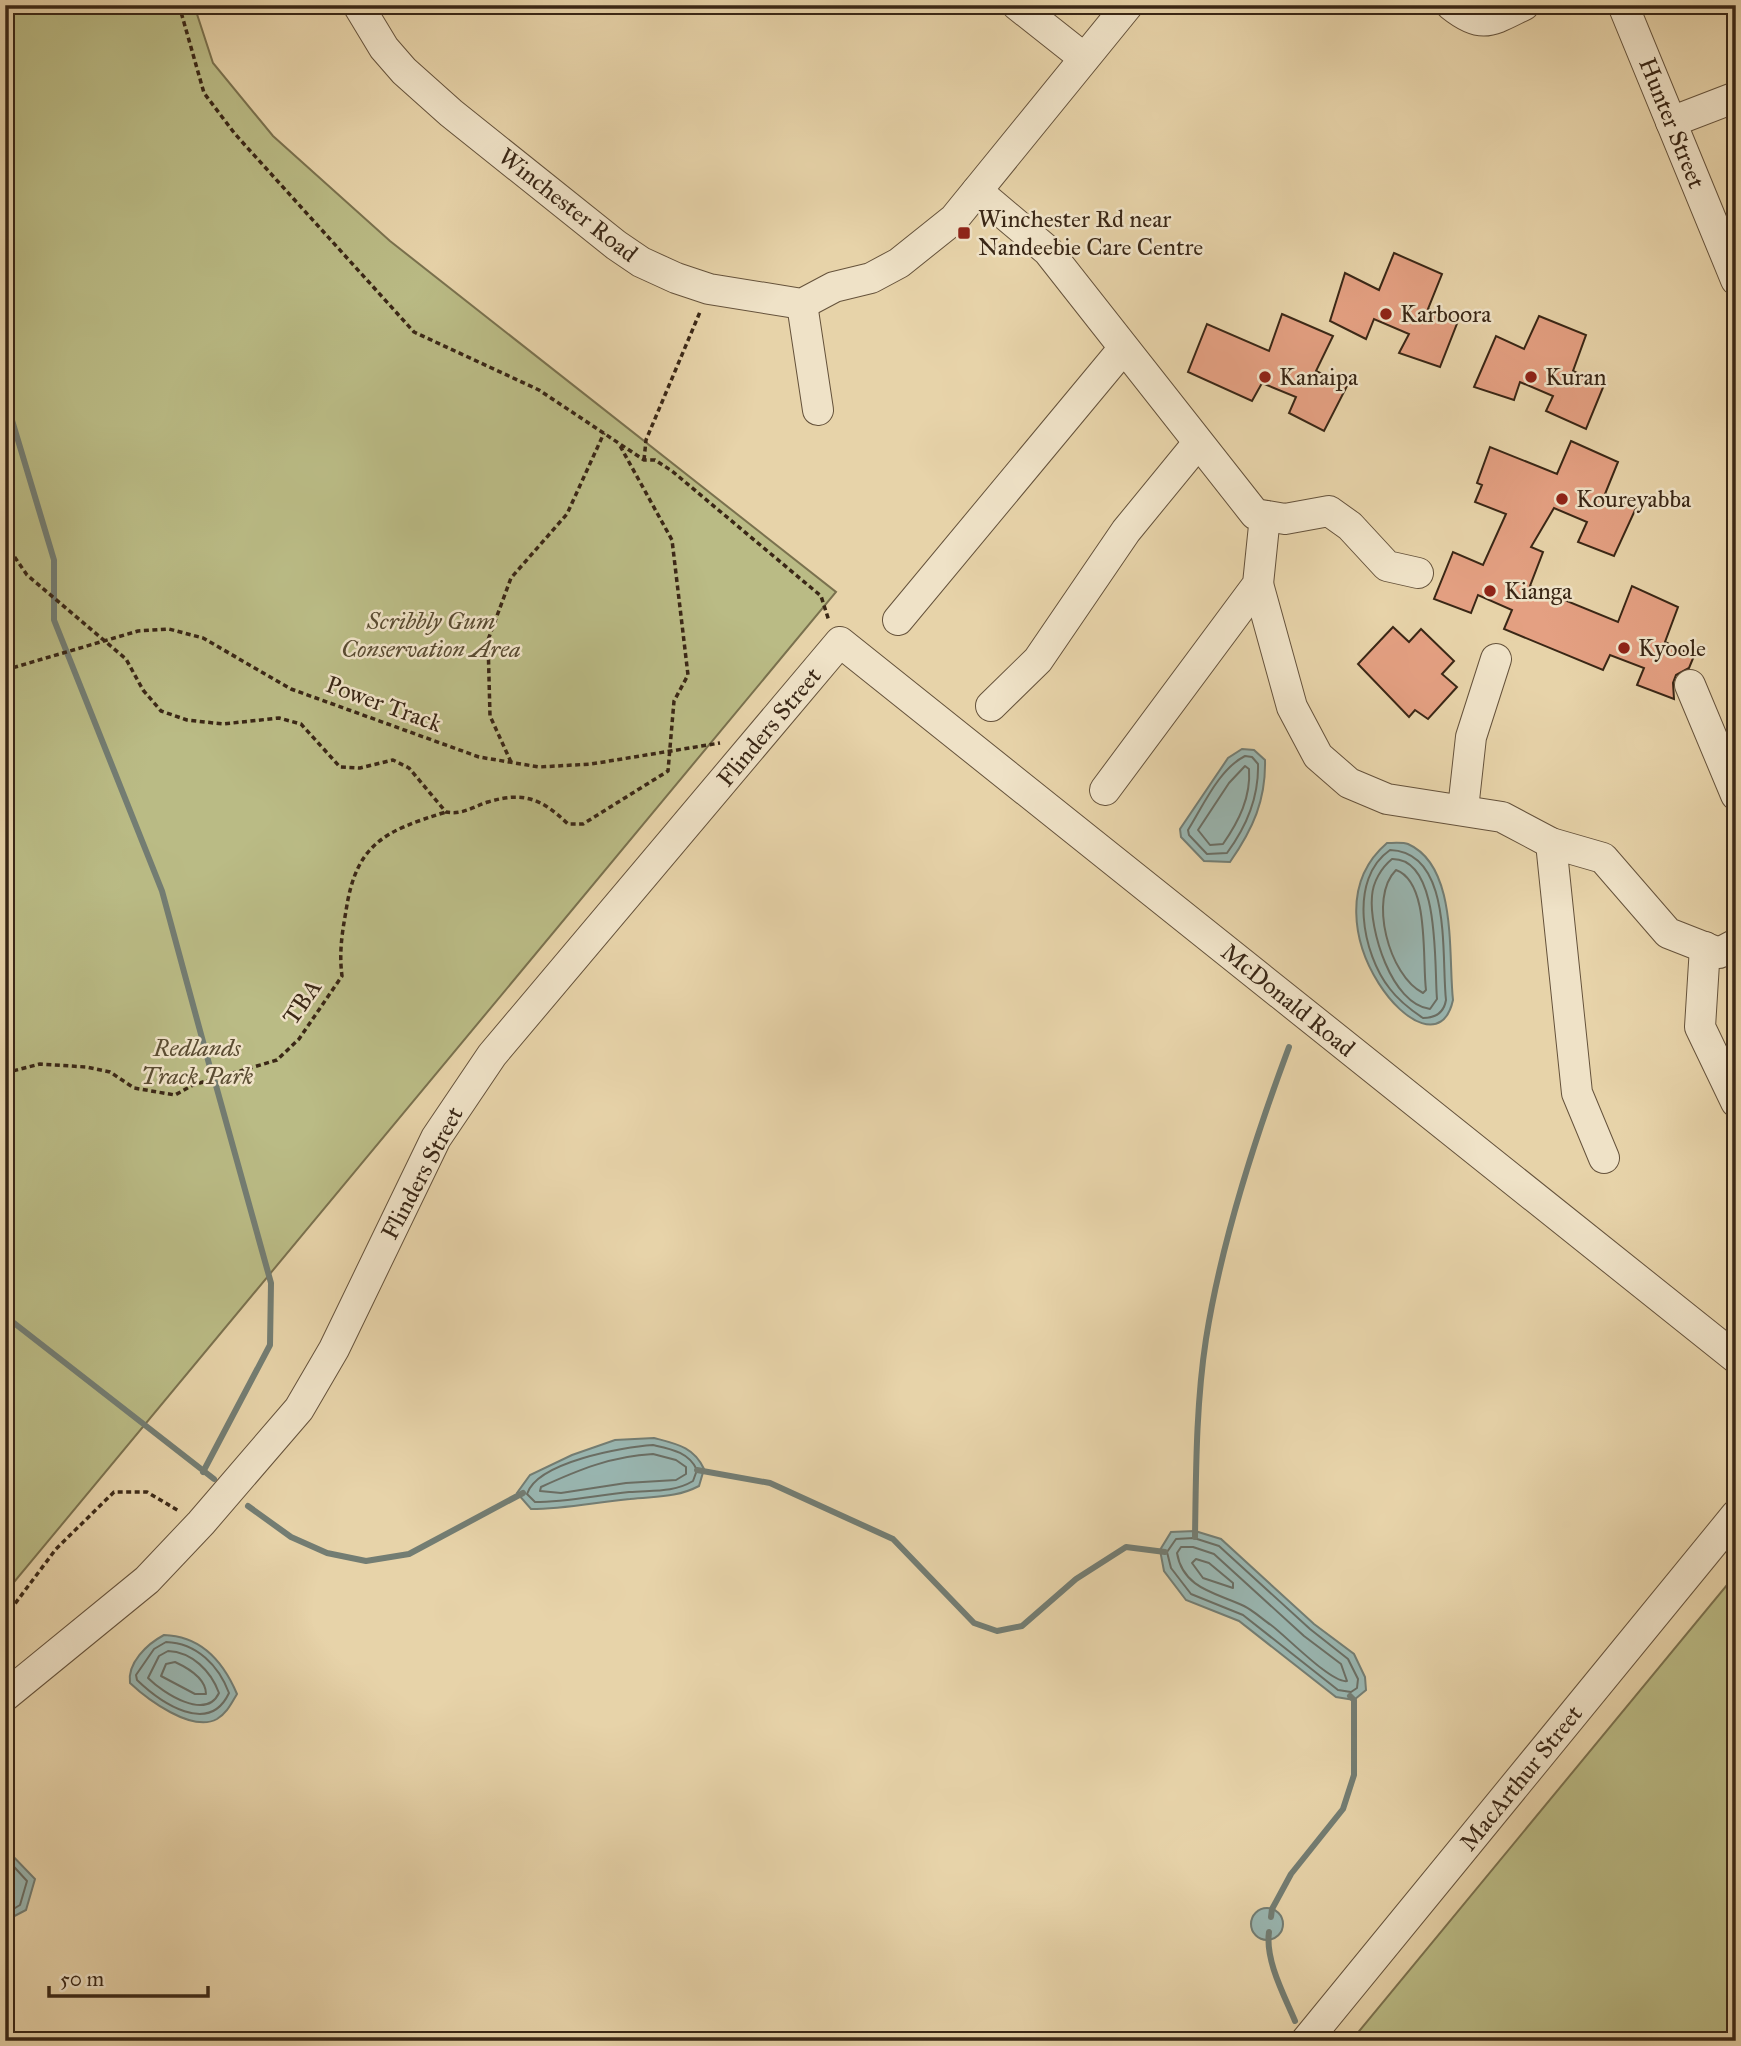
<svg xmlns="http://www.w3.org/2000/svg" width="1741" height="2046" viewBox="0 0 1741 2046" font-family="'IM FELL Great Primer',serif">
  <style>
    .green { fill: #babb85; stroke: #7a714e; stroke-width: 2 }
    .water { fill: #99b6b1; stroke: #737d73; stroke-width: 2 }
    .lines { fill: none; stroke-linecap: round; stroke-linejoin: round }
    .shore { stroke: #6a6e64; stroke-width: 2 }
    .stream { stroke: #737d73; stroke-width: 6 }
    .building { fill: #e4a082; stroke: #3a2716; stroke-width: 2 }
    .minor-casing { stroke: #65523b; stroke-width: 32 }
    .path { stroke: #3a2716; stroke-width: 3.5; stroke-dasharray: 5 3.5; stroke-linecap: butt }
    .minor { stroke: #efe2c7; stroke-width: 30 }
    .poi-dot { fill: #8f2418; stroke: #efe2c7; stroke-width: 2.5 }
    .labels { text-anchor: middle; stroke-width: 5; stroke-linejoin: round; paint-order: stroke }
    .street-label { font-size: 24px; fill: #3a2716; stroke: #efe2c7 }
    .poi-label { font-size: 24px; fill: #3a2716; stroke: #efe2c7; text-anchor: start }
    .park-label { font-size: 24px; font-style: italic; fill: #5a4c32; stroke: #efe2c7 }
  </style>
  <rect width="100%" height="100%" fill="#e7d3a9"/>
  <filter id="stains"><feTurbulence type="fractalNoise" baseFrequency=".00286" numOctaves="4"/><feColorMatrix values="0 0 0 0 .2 0 0 0 0 .09 0 0 0 0 .02 0 0 0 .5 -.17"/></filter>
  <radialGradient id="worn" r=".72"><stop offset=".6" stop-color="#630" stop-opacity="0"/><stop offset="1" stop-color="#630" stop-opacity=".3"/></radialGradient>
  <g class="green">
    <polygon points="5,5 194,5 213,63 273,136 390,241 836,592 5,1593"/>
    <polygon points="1736,1574 1736,2041 1351,2041"/>
  </g>
  <g class="water">
    <path d="M1242,749L1254,750L1265,760C1266,800 1253,829 1230,862L1204,861L1181,837L1180,829L1228,758Z"/>
    <path d="M1387,843C1393,843 1403,842 1408,844C1458,866 1448,956 1453,1000C1434,1087 1296,921 1387,843Z"/>
    <path d="M654,1438C677,1444 694,1447 704,1469L699,1486C676,1498 656,1496 630,1499C596,1502 565,1509 531,1509L517,1493L530,1475L572,1455L615,1440Z"/>
    <polygon points="1195,1531 1221,1539 1314,1624 1354,1654 1365,1677 1366,1690 1354,1700 1336,1697 1239,1621 1186,1600 1164,1571 1160,1550 1171,1532"/>
    <path d="M164,1635C201,1636 223,1661 237,1694C231,1704 227,1713 217,1719C192,1733 147,1699 130,1683C127,1663 147,1644 164,1635Z"/>
    <polygon points="5,1848 35,1879 26,1910 5,1921"/>
    <circle cx="1267" cy="1924" r="16"/>
  </g>
  <g class="lines">
    <g class="shore">
      <path d="M1245,756L1252,757L1258,764C1259,798 1247,826 1227,853L1207,854L1189,835L1188,830C1203,806 1219,769 1245,756Z"/>
      <path d="M1245,766L1249,769C1251,797 1239,821 1223,844L1210,845L1198,830L1229,783Z"/>
      <path d="M1390,850C1453,852 1441,956 1446,1000C1444,1012 1436,1018 1423,1018C1411,1010 1399,1001 1390,989C1362,954 1348,879 1390,850Z"/>
      <path d="M1392,859C1441,858 1434,966 1437,999L1430,1009C1391,1004 1369,929 1372,896C1373,882 1381,868 1392,859Z"/>
      <path d="M1396,870C1430,882 1422,959 1426,990L1423,993C1389,976 1368,898 1396,870Z"/>
      <path d="M653,1445C671,1449 689,1452 697,1470L693,1481C673,1493 652,1490 629,1492C597,1495 567,1502 535,1502L527,1494C537,1462 623,1447 653,1445Z"/>
      <path d="M653,1454L676,1460L686,1467V1474L676,1480L626,1483L561,1493L540,1491L541,1487C578,1470 612,1456 653,1454Z"/>
      <polygon points="1194,1538 1219,1546 1310,1629 1348,1659 1358,1679 1357,1688 1351,1692 1338,1690 1243,1615 1191,1594 1171,1568 1167,1552 1176,1539"/>
      <path d="M1181,1547H1193L1214,1554L1304,1636L1341,1664L1347,1681C1332,1684 1286,1636 1271,1625C1262,1619 1254,1611 1244,1606C1217,1593 1183,1589 1177,1553Z"/>
      <polygon points="1196,1559 1209,1563 1233,1583 1233,1588 1203,1578 1192,1563"/>
      <path d="M166,1642C197,1643 219,1666 229,1693C209,1736 161,1703 137,1680L136,1675L154,1649Z"/>
      <path d="M168,1651C192,1652 211,1671 219,1693C206,1721 163,1693 148,1678L159,1656Z"/>
      <path d="M175,1662C188,1668 206,1679 206,1694H195L161,1676L166,1664Z"/>
      <polyline points="5,1857 27,1881 20,1905 5,1914"/>
    </g>
    <g class="stream">
      <polyline points="5,397 54,560 54,620 162,891 211,1071"/>
      <polyline points="5,1316 214,1479"/>
      <polyline points="697,1470 770,1483 893,1539 974,1623 997,1631 1022,1626 1076,1579 1126,1547 1165,1552"/>
      <polyline points="203,1472 270,1345 271,1283 215,1082"/>
      <polyline points="248,1506 291,1537 327,1553 366,1561 409,1554 523,1493"/>
      <path d="M1195,1537C1196,1471 1196,1404 1206,1339C1221,1244 1255,1138 1289,1047"/>
      <polyline points="1271,1917 1272,1909 1291,1874 1343,1809 1354,1775 1354,1700 1350,1696"/>
      <path d="M1269,1932C1265,1960 1284,1995 1295,2021"/>
    </g>
  </g>
  <g class="building">
    <polygon points="1394,253 1442,274 1428,309 1458,321 1440,367 1399,353 1409,334 1374,319 1366,339 1330,321 1345,273 1379,290"/>
    <polygon points="1282,314 1333,336 1316,371 1347,386 1324,431 1289,413 1296,397 1262,383 1252,401 1188,372 1207,324 1269,351"/>
    <polygon points="1539,316 1586,335 1573,371 1604,385 1586,429 1546,411 1553,396 1520,382 1514,400 1474,387 1496,336 1524,349"/>
    <polygon points="1571,441 1618,462 1605,494 1636,508 1614,556 1578,542 1587,522 1554,508 1531,547 1543,552 1530,586 1618,622 1632,586 1678,607 1665,642 1694,656 1689,668 1676,675 1673,683 1674,699 1637,685 1644,668 1610,655 1603,670 1504,629 1512,610 1478,595 1471,613 1434,599 1453,552 1483,565 1506,514 1475,502 1482,485 1477,483 1490,447 1557,474"/>
    <polygon points="1393,627 1409,642 1421,629 1454,661 1442,674 1457,687 1428,719 1415,710 1409,717 1358,664"/>
  </g>
  <g class="lines">
    <defs>
      <g id="minor">
        <polyline points="358,5 384,48 404,71 451,113 616,245 641,262 676,278 709,289 802,304 834,287 871,278 899,263 954,219 1128,5"/>
        <polyline points="1017,5 1084,58"/>
        <path d="M1451,5C1482,30 1491,21 1524,5"/>
        <polyline points="1623,5 1736,280"/>
        <polyline points="1671,122 1736,97"/>
        <polyline points="977,191 1048,251 1255,514 1285,519 1329,511 1350,526 1387,566 1418,573"/>
        <polyline points="802,304 818,410"/>
        <polyline points="1258,584 1292,707 1318,756 1349,783 1387,799 1502,817 1551,843 1603,858 1668,933 1719,953 1736,944"/>
        <polyline points="898,620 1123,349"/>
        <polyline points="1690,685 1736,795"/>
        <polyline points="991,706 1038,660 1126,531 1198,443"/>
        <polyline points="1105,790 1258,584 1265,516"/>
        <polyline points="1463,809 1471,737 1496,659"/>
        <polyline points="1551,843 1577,1093 1604,1158"/>
        <polyline points="1705,947 1700,1027 1736,1102"/>
        <polyline points="5,1696 147,1580 201,1523 299,1409 334,1349 436,1138 492,1055 840,642 1736,1358"/>
        <polyline points="1306,2041 1736,1515"/>
      </g>
    </defs>
    <use href="#minor" class="minor-casing"/>
    <g class="path">
      <polyline points="179,5 204,93 235,134 414,332 539,390 644,460 655,460 672,471 821,596 829,621"/>
      <polyline points="644,460 646,440 700,312"/>
      <path d="M5,543L27,575L126,659L143,690L161,711L187,720L223,724L279,718L301,724L340,767L360,768L393,760L409,768L446,812C463,815 472,807 488,802C524,791 542,799 568,824H583L668,771L674,701L688,675L672,540L619,444"/>
      <polyline points="5,670 138,631 169,629 203,638 291,689 479,757 539,767 591,764 720,743"/>
      <polyline points="511,762 490,716 488,640 511,578 567,514 604,433"/>
      <path d="M5,1073L40,1064L86,1067L110,1072L134,1088L175,1095L193,1085L277,1060L299,1039L342,976C339,953 342,933 346,911C356,843 385,831 446,812"/>
      <polyline points="5,1617 56,1549 114,1492 147,1492 179,1511"/>
    </g>
    <use href="#minor" class="minor"/>
  </g>
  <g class="poi-dot">
    <rect x="957" y="226" width="14" height="14" rx="3.5"/>
    <circle cx="1386" cy="314" r="7"/>
    <circle cx="1265" cy="377" r="7"/>
    <circle cx="1531" cy="377" r="7"/>
    <circle cx="1562" cy="499" r="7"/>
    <circle cx="1490" cy="591" r="7"/>
    <circle cx="1624" cy="648" r="7"/>
  </g>
  <g class="labels">
    <g class="street-label">
      <text transform="translate(1672 123) rotate(68)" y="8">Hunter Street</text>
      <text transform="translate(568 205) rotate(38)" y="8">Winchester Road</text>
      <text transform="translate(384 704) rotate(20)" y="8">Power Track</text>
      <text transform="translate(769 727) rotate(-50)" y="8">Flinders Street</text>
      <text transform="translate(1288 1000) rotate(39)" y="8">McDonald Road</text>
      <text transform="translate(302 1002) rotate(-56)" y="8">TBA</text>
      <text transform="translate(422 1173) rotate(-62)" y="8">Flinders Street</text>
      <text transform="translate(1521 1778) rotate(-51)" y="8">MacArthur Street</text>
    </g>
    <g class="poi-label">
      <text x="978" y="227">Winchester Rd near<tspan x="978" dy="28">Nandeebie Care Centre</tspan></text>
      <text x="1400" y="322">Karboora</text>
      <text x="1279" y="385">Kanaipa</text>
      <text x="1545" y="385">Kuran</text>
      <text x="1576" y="507">Koureyabba</text>
      <text x="1504" y="599">Kianga</text>
      <text x="1638" y="656">Kyoole</text>
    </g>
    <g class="park-label">
      <text x="431" y="629">Scribbly Gum<tspan x="431" dy="28">Conservation Area</tspan></text>
      <text x="197" y="1056">Redlands<tspan x="197" dy="28">Track Park</tspan></text>
    </g>
  </g>
  <rect width="1741" height="2046" fill="none" stroke="#e7d3a9" stroke-width="28"/>
  <rect x="7" y="7" width="1727" height="2032" fill="none" stroke="#3a2716" stroke-width="3.5"/>
  <rect x="14" y="14" width="1713" height="2018" fill="none" stroke="#3a2716" stroke-width="2"/>
  <path d="M49 1986v10h159v-10" fill="none" stroke="#3a2716" stroke-width="3.5"/>
  <text x="60" y="1986" font-size="21" fill="#3a2716" stroke="#efe2c7" stroke-width="5" paint-order="stroke">50 m</text>
  <rect width="100%" height="100%" filter="url(#stains)"/>
  <rect width="100%" height="100%" fill="url(#worn)"/>
</svg>
